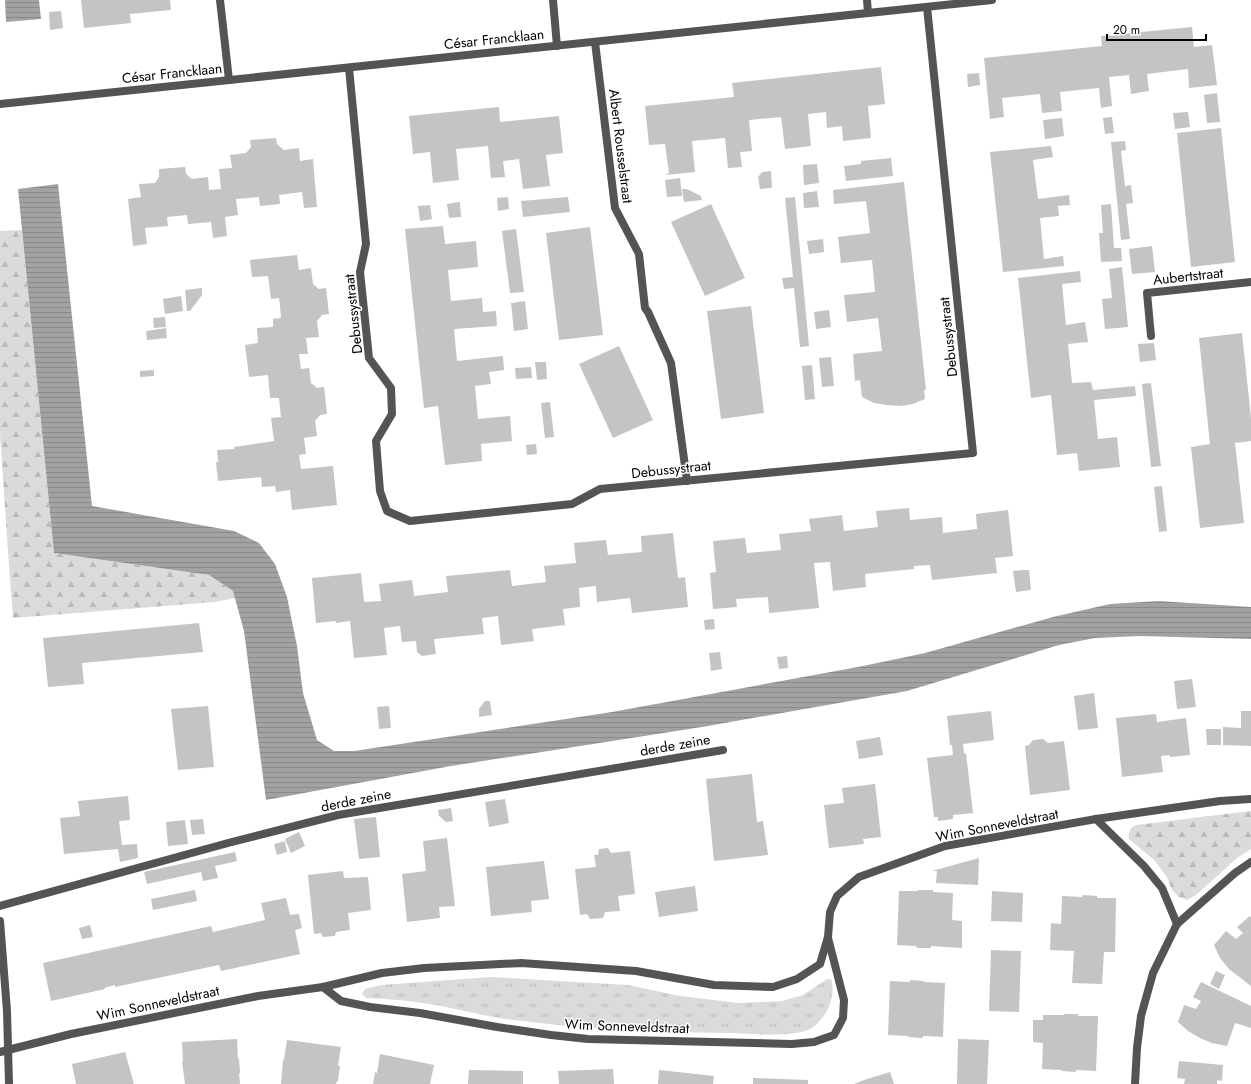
<svg xmlns="http://www.w3.org/2000/svg" width="1251" height="1084" viewBox="0 0 1251 1084" font-family="Jost,sans-serif">
  <style>
    .grass { fill: url(#grass-tufts) }
    .forest { fill: url(#forest-firs) }
    .water { fill: url(#water-rules) }
    .building { fill: #c4c4c4 }
    .lines { fill: none; stroke-linecap: round; stroke-linejoin: round }
    .minor { stroke: #545454; stroke-width: 8 }
    .labels { text-anchor: middle; stroke-width: 3; stroke-linejoin: round; paint-order: stroke }
    .street-label { font-size: 14px; fill: #000; stroke: #fff }
  </style>
  <defs>
    <pattern id="grass-tufts" width="24" height="20" patternUnits="userSpaceOnUse"><rect width="24" height="20" fill="#dbdbdb"/><path d="M3 7l-1-3M5 7V3M7 7l1-3M15 17l-1-3M17 17v-4M19 17l1-3" fill="none" stroke="#bababa"/></pattern>
    <pattern id="forest-firs" width="22" height="20" patternUnits="userSpaceOnUse"><rect width="22" height="20" fill="#dbdbdb"/><path d="M5 1l3.5 6h-7zM16 11l3.5 6h-7z" fill="#bababa"/></pattern>
    <pattern id="water-rules" width="6" height="5" patternUnits="userSpaceOnUse"><rect width="6" height="5" fill="#a2a2a2"/><path d="M0 2.5h6" fill="none" stroke="#8a8a8a"/></pattern>
  </defs>
  <rect width="100%" height="100%" fill="#fff"/>
  <path class="grass" d="M491,977L628,985L680,996L739,1003L782,1001L803,995L827,979H831C837,997 825,1022 808,1030C788,1038 748,1033 726,1033C653,1032 579,1029 506,1019C478,1015 451,1007 423,1003C404,1000 385,999 366,998L362,994L365,989L381,985Z"/>
  <g class="forest">
    <polygon points="22,230 54,553 209,575 233,591 235,598 215,602 13,618 9,566 0,434 0,231"/>
    <path d="M1251,811V849L1237,858L1196,895L1187,900L1179,897L1172,890L1167,877L1154,860L1129,839C1128,833 1129,828 1136,825Z"/>
  </g>
  <g class="water">
    <polygon points="5,0 39,0 41,19 6,22"/>
    <polygon points="58,184 92,506 234,531 259,543 275,564 287,597 297,646 303,693 317,740 334,751 354,751 612,712 858,667 925,653 1053,617 1110,604 1159,601 1251,607 1251,639 1140,636 1095,638 1059,645 907,691 702,727 451,766 266,800 244,631 233,591 209,575 54,553 18,189"/>
  </g>
  <g class="building">
    <polygon points="81,0 170,0 171,10 130,14 131,23 84,28"/>
    <polygon points="61,11 63,28 50,30 49,12"/>
    <polygon points="1192,27 1194,47 1212,45 1217,85 1189,88 1188,69 1147,74 1149,91 1131,94 1129,75 1109,77 1112,106 1101,108 1099,88 1079,90 1060,92 1062,111 1042,113 1040,94 1002,98 1004,117 990,119 984,58 1102,46 1101,36"/>
    <polygon points="881,67 885,104 868,106 871,138 843,141 842,126 827,128 826,112 808,114 811,146 785,149 781,117 749,120 752,151 740,152 742,167 728,168 725,138 692,141 695,172 665,175 669,173 665,144 649,145 645,106 734,97 732,83"/>
    <polygon points="979,73 980,85 968,87 967,74"/>
    <polygon points="1217,93 1220,122 1207,123 1204,95"/>
    <polygon points="499,107 500,122 559,116 563,153 546,155 550,186 523,189 519,159 503,161 505,177 491,178 488,146 456,149 459,180 433,183 430,152 413,154 409,116"/>
    <polygon points="1188,112 1190,127 1175,129 1173,113"/>
    <polygon points="1112,117 1114,133 1105,134 1103,118"/>
    <polygon points="1062,118 1064,136 1045,139 1043,120"/>
    <polygon points="1221,128 1235,262 1191,267 1177,133"/>
    <polygon points="276,138 277,144 284,150 299,148 300,161 313,159 317,207 304,208 302,192 279,195 280,204 260,206 259,197 236,199 238,215 225,217 227,236 213,238 211,222 188,224 187,215 167,217 168,226 145,228 147,244 133,246 128,199 141,197 139,184 155,183 159,177 159,169 185,167 186,174 192,179 208,177 209,190 221,189 219,169 232,168 230,155 246,153 251,147 250,140"/>
    <polygon points="1125,141 1126,150 1121,151 1125,186 1131,185 1133,203 1126,204 1130,239 1121,240 1111,142"/>
    <polygon points="1051,146 1053,157 1033,160 1038,199 1069,195 1070,205 1058,206 1059,216 1040,218 1044,259 1063,256 1064,266 1003,272 990,152"/>
    <polygon points="891,158 893,176 846,181 844,166 861,164 861,161"/>
    <polygon points="817,164 819,183 804,185 803,165"/>
    <polygon points="771,171 772,188 760,189 758,177 762,172"/>
    <polygon points="680,178 682,196 667,197 665,180"/>
    <polygon points="904,182 926,390 924,390 925,399 913,404 900,406 887,405 874,403 862,397 860,380 855,381 854,367 853,354 882,351 878,318 847,322 844,295 875,292 872,260 841,263 838,237 870,233 866,201 834,204 833,190"/>
    <polygon points="682,189 687,189 701,196 702,200 684,202"/>
    <polygon points="817,191 819,207 804,208 803,193"/>
    <polygon points="508,197 509,209 498,211 497,198"/>
    <polygon points="568,197 570,212 523,217 521,201"/>
    <polygon points="795,197 809,346 800,347 794,288 784,289 782,278 793,277 785,198"/>
    <polygon points="460,202 461,217 449,218 447,204"/>
    <polygon points="711,204 745,278 705,296 671,222"/>
    <polygon points="1111,204 1114,248 1121,248 1122,261 1101,262 1099,233 1103,233 1101,205"/>
    <polygon points="430,205 432,219 420,221 418,206"/>
    <polygon points="443,226 445,244 476,241 478,267 448,270 451,301 482,298 483,312 496,311 497,326 454,329 457,361 503,356 504,370 489,372 491,384 475,386 478,419 510,416 512,441 481,444 482,461 445,465 438,406 424,408 405,229"/>
    <polygon points="590,227 603,335 559,340 546,233"/>
    <polygon points="516,229 524,292 510,293 502,231"/>
    <polygon points="823,239 824,252 809,254 807,241"/>
    <polygon points="1152,246 1155,272 1132,274 1129,249"/>
    <polygon points="297,255 299,270 311,268 313,284 319,289 326,288 329,314 322,315 317,321 319,337 306,338 308,354 299,354 301,369 309,368 311,383 317,388 324,387 327,414 320,415 315,421 317,436 304,438 306,454 299,455 301,469 333,466 337,505 292,510 290,490 276,492 275,486 262,487 261,477 218,481 216,462 218,462 217,450 234,449 234,447 274,441 271,418 281,417 279,398 270,398 268,375 249,377 245,345 258,343 257,328 273,327 273,319 281,318 280,306 279,298 271,299 268,276 252,277 250,260"/>
    <polygon points="1122,267 1128,327 1105,329 1102,299 1112,298 1109,269"/>
    <polygon points="1080,271 1081,282 1062,284 1066,325 1085,322 1088,342 1068,344 1072,383 1091,382 1093,390 1135,386 1136,396 1094,400 1098,439 1117,437 1120,467 1079,471 1077,453 1057,455 1051,395 1031,398 1018,278"/>
    <polygon points="202,288 202,295 190,311 187,311 185,290"/>
    <polygon points="181,296 183,311 165,314 163,299"/>
    <polygon points="525,301 528,329 514,331 511,303"/>
    <polygon points="751,306 764,413 721,419 707,311"/>
    <polygon points="829,310 831,327 816,329 814,312"/>
    <polygon points="165,317 166,327 154,328 153,318"/>
    <polygon points="166,328 167,338 147,340 146,331"/>
    <polygon points="1242,333 1251,418 1251,441 1235,443 1244,523 1200,528 1191,447 1210,444 1199,338"/>
    <polygon points="1154,343 1156,360 1140,362 1138,344"/>
    <polygon points="619,346 653,420 613,438 579,364"/>
    <polygon points="831,357 834,386 822,387 819,358"/>
    <polygon points="535,362 546,362 547,379 537,380"/>
    <polygon points="812,365 815,399 805,400 802,366"/>
    <polygon points="531,367 532,378 516,379 515,368"/>
    <polygon points="154,370 154,376 140,377 140,371"/>
    <polygon points="1151,383 1161,466 1151,467 1142,384"/>
    <polygon points="550,402 554,437 545,438 541,403"/>
    <polygon points="536,444 537,454 527,455 526,445"/>
    <polygon points="1162,486 1167,531 1159,532 1154,487"/>
    <polygon points="909,508 910,520 942,517 943,533 977,529 976,514 1008,510 1013,556 995,558 997,573 932,580 930,565 914,566 914,569 865,574 866,587 833,591 830,562 814,563 819,608 769,613 768,597 736,599 737,607 713,609 710,573 716,572 713,541 745,538 747,553 781,550 779,534 811,531 809,519 842,515 844,531 878,527 876,511"/>
    <polygon points="673,533 678,578 685,577 688,607 632,613 630,598 597,602 596,586 579,588 580,607 563,609 565,625 532,629 534,641 501,645 498,616 482,618 484,634 434,639 436,654 422,656 417,652 416,641 402,642 400,626 384,628 387,655 354,658 350,621 336,623 336,621 316,623 312,578 361,573 364,602 381,601 379,584 412,580 414,596 448,592 446,576 510,570 512,586 546,582 544,566 576,563 574,543 606,540 608,555 642,552 641,536"/>
    <polygon points="1023,570 1029,570 1031,590 1016,592 1013,571"/>
    <polygon points="714,619 715,629 705,630 704,620"/>
    <polygon points="199,623 203,652 82,663 84,684 48,687 43,638"/>
    <polygon points="720,652 722,669 711,671 709,653"/>
    <polygon points="787,656 788,668 779,669 777,657"/>
    <polygon points="1192,679 1196,707 1177,709 1174,681"/>
    <polygon points="1094,693 1098,728 1078,730 1074,696"/>
    <polygon points="485,701 490,701 492,715 479,717 479,709"/>
    <polygon points="208,706 214,767 178,770 171,709"/>
    <polygon points="389,706 391,728 379,729 377,707"/>
    <polygon points="991,711 994,740 963,744 964,754 966,753 973,813 953,815 953,819 938,821 938,817 934,817 927,758 953,755 952,745 950,745 947,716"/>
    <polygon points="1241,711 1251,711 1251,746 1223,745 1223,727 1241,728"/>
    <polygon points="1156,714 1157,722 1186,718 1190,755 1170,757 1170,755 1161,756 1163,772 1122,777 1116,718"/>
    <polygon points="1206,729 1221,729 1221,745 1207,745"/>
    <polygon points="880,737 883,755 859,759 856,741"/>
    <polygon points="1043,739 1048,743 1064,741 1070,790 1030,795 1025,746 1029,745 1033,740"/>
    <polygon points="752,774 757,822 763,821 768,855 714,861 706,779"/>
    <polygon points="875,784 881,837 863,839 864,844 829,848 824,805 844,803 842,788"/>
    <polygon points="128,796 130,820 119,821 122,845 137,844 138,858 120,862 118,849 64,854 60,818 80,816 78,801"/>
    <polygon points="505,799 509,823 489,827 485,802"/>
    <polygon points="451,808 453,821 446,822 439,816 438,810"/>
    <polygon points="376,817 380,857 359,859 354,819"/>
    <polygon points="203,819 205,834 192,835 190,820"/>
    <polygon points="185,820 188,844 168,846 166,822"/>
    <polygon points="299,832 305,846 291,853 285,839"/>
    <polygon points="447,838 455,906 439,907 440,918 407,922 402,874 426,871 423,841"/>
    <polygon points="285,841 287,852 277,855 274,844"/>
    <polygon points="608,848 611,853 630,851 635,894 618,896 620,911 605,912 603,918 590,919 587,914 580,915 575,869 596,867 594,855 598,855 599,849"/>
    <polygon points="235,852 237,861 215,866 218,878 203,881 201,872 147,884 144,872"/>
    <polygon points="979,858 978,885 936,883 937,871 932,871"/>
    <polygon points="544,861 549,899 531,901 532,912 491,916 486,867"/>
    <polygon points="343,871 344,878 368,877 371,910 348,913 350,930 336,932 335,936 323,937 321,933 314,934 308,875"/>
    <polygon points="695,886 698,911 659,917 655,892"/>
    <polygon points="195,890 197,901 153,910 151,899"/>
    <polygon points="918,890 933,890 933,892 953,893 952,920 962,921 962,948 931,946 931,948 916,948 917,946 897,945 899,891 918,891"/>
    <polygon points="992,891 1023,893 1022,922 991,921"/>
    <polygon points="1083,895 1097,896 1097,898 1116,898 1115,952 1104,952 1102,984 1072,983 1074,951 1050,950 1051,923 1061,924 1062,896 1082,897"/>
    <polygon points="286,898 290,915 299,914 302,928 295,930 300,954 221,971 219,965 115,987 115,985 104,988 105,989 51,1001 43,963 211,926 213,932 265,920 261,903"/>
    <polygon points="1250,916 1251,917 1251,986 1229,969 1220,958 1214,945 1226,931 1236,939 1243,933 1237,927"/>
    <polygon points="90,925 93,937 82,939 79,928"/>
    <polygon points="991,950 1021,951 1019,1012 989,1011"/>
    <polygon points="1216,971 1225,975 1219,989 1210,984"/>
    <polygon points="910,980 924,981 924,982 945,983 943,1037 923,1036 923,1038 908,1037 908,1036 888,1035 890,981 910,982"/>
    <polygon points="1201,982 1251,1006 1251,1028 1235,1023 1227,1046 1212,1043 1200,1038 1188,1031 1178,1022 1184,1005 1196,1009 1201,1001 1193,997"/>
    <polygon points="1064,1014 1078,1014 1078,1016 1098,1016 1096,1071 1076,1070 1076,1072 1062,1071 1062,1070 1042,1069 1043,1043 1033,1042 1033,1020 1043,1020 1043,1015 1064,1015"/>
    <polygon points="237,1039 238,1059 239,1059 240,1073 239,1073 240,1084 185,1084 182,1062 183,1062 182,1042"/>
    <polygon points="958,1039 989,1040 987,1084 957,1084"/>
    <polygon points="287,1040 341,1047 338,1066 340,1066 338,1081 337,1081 336,1084 281,1084 283,1060 284,1060"/>
    <polygon points="125,1052 134,1084 76,1084 72,1064"/>
    <polygon points="380,1054 434,1065 430,1084 373,1084 375,1072 377,1073"/>
    <polygon points="1179,1061 1223,1065 1222,1081 1217,1080 1217,1084 1184,1084 1185,1079 1177,1078"/>
    <polygon points="613,1069 614,1084 559,1084 558,1071"/>
    <polygon points="469,1070 523,1071 523,1084 468,1084"/>
    <polygon points="659,1070 714,1076 713,1084 658,1084"/>
    <polygon points="890,1072 894,1084 854,1084 864,1080"/>
    <polygon points="753,1078 808,1080 808,1084 753,1084"/>
  </g>
  <g class="lines">
    <g class="minor">
      <polyline points="220,0 229,80"/>
      <polyline points="553,0 557,46"/>
      <polyline points="867,0 868,13"/>
      <polyline points="595,42 615,208 639,254 645,308 648,312 671,363 687,481"/>
      <polyline points="349,68 366,244 360,272 369,358 391,388 392,414 376,441 380,491 387,511 410,521 572,504 600,489 973,453 927,7"/>
      <polyline points="0,104 992,0"/>
      <polyline points="1151,336 1147,293 1251,282"/>
      <polyline points="1096,819 1144,866 1162,888 1177,924"/>
      <polyline points="0,906 228,843 338,815 723,750"/>
      <polyline points="0,921 7,1011 9,1084"/>
      <polyline points="323,987 341,1001 370,1007 420,1013 497,1027 551,1035 588,1039 792,1044 814,1042 834,1035 843,1018 844,1000 828,938"/>
      <polyline points="0,1052 71,1034 258,996 323,987 382,973 424,968 521,963 636,971 714,985 773,987 797,979 820,964 828,937 830,912 837,896 859,877 945,846 1096,819 1220,801 1251,799"/>
      <polyline points="1135,1084 1137,1048 1141,1016 1153,973 1177,924 1235,873 1251,862"/>
    </g>
  </g>
  <g class="labels">
    <g class="street-label">
      <text transform="translate(494 39) rotate(-6)" y="5">César Francklaan</text>
      <text transform="translate(172 73) rotate(-6)" y="5">César Francklaan</text>
      <text transform="translate(621 146) rotate(83)" y="5">Albert Rousselstraat</text>
      <text transform="translate(1188 276) rotate(-6)" y="5">Aubertstraat</text>
      <text transform="translate(353 314) rotate(-96)" y="5">Debussystraat</text>
      <text transform="translate(948 337) rotate(-96)" y="5">Debussystraat</text>
      <text transform="translate(671 469) rotate(-6)" y="5">Debussystraat</text>
      <text transform="translate(675 745) rotate(-10)" y="5">derde zeine</text>
      <text transform="translate(356 800) rotate(-11)" y="5">derde zeine</text>
      <text transform="translate(997 825) rotate(-11)" y="5">Wim Sonneveldstraat</text>
      <text transform="translate(158 1003) rotate(-12)" y="5">Wim Sonneveldstraat</text>
      <text transform="translate(627 1026) rotate(2)" y="5">Wim Sonneveldstraat</text>
    </g>
  </g>
  <path d="M1107 34v6h99v-6" fill="none" stroke="#000000" stroke-width="2"/>
  <text x="1113" y="34" font-size="12" fill="#000000" stroke="#ffffff" stroke-width="3" paint-order="stroke">20 m</text>
</svg>
